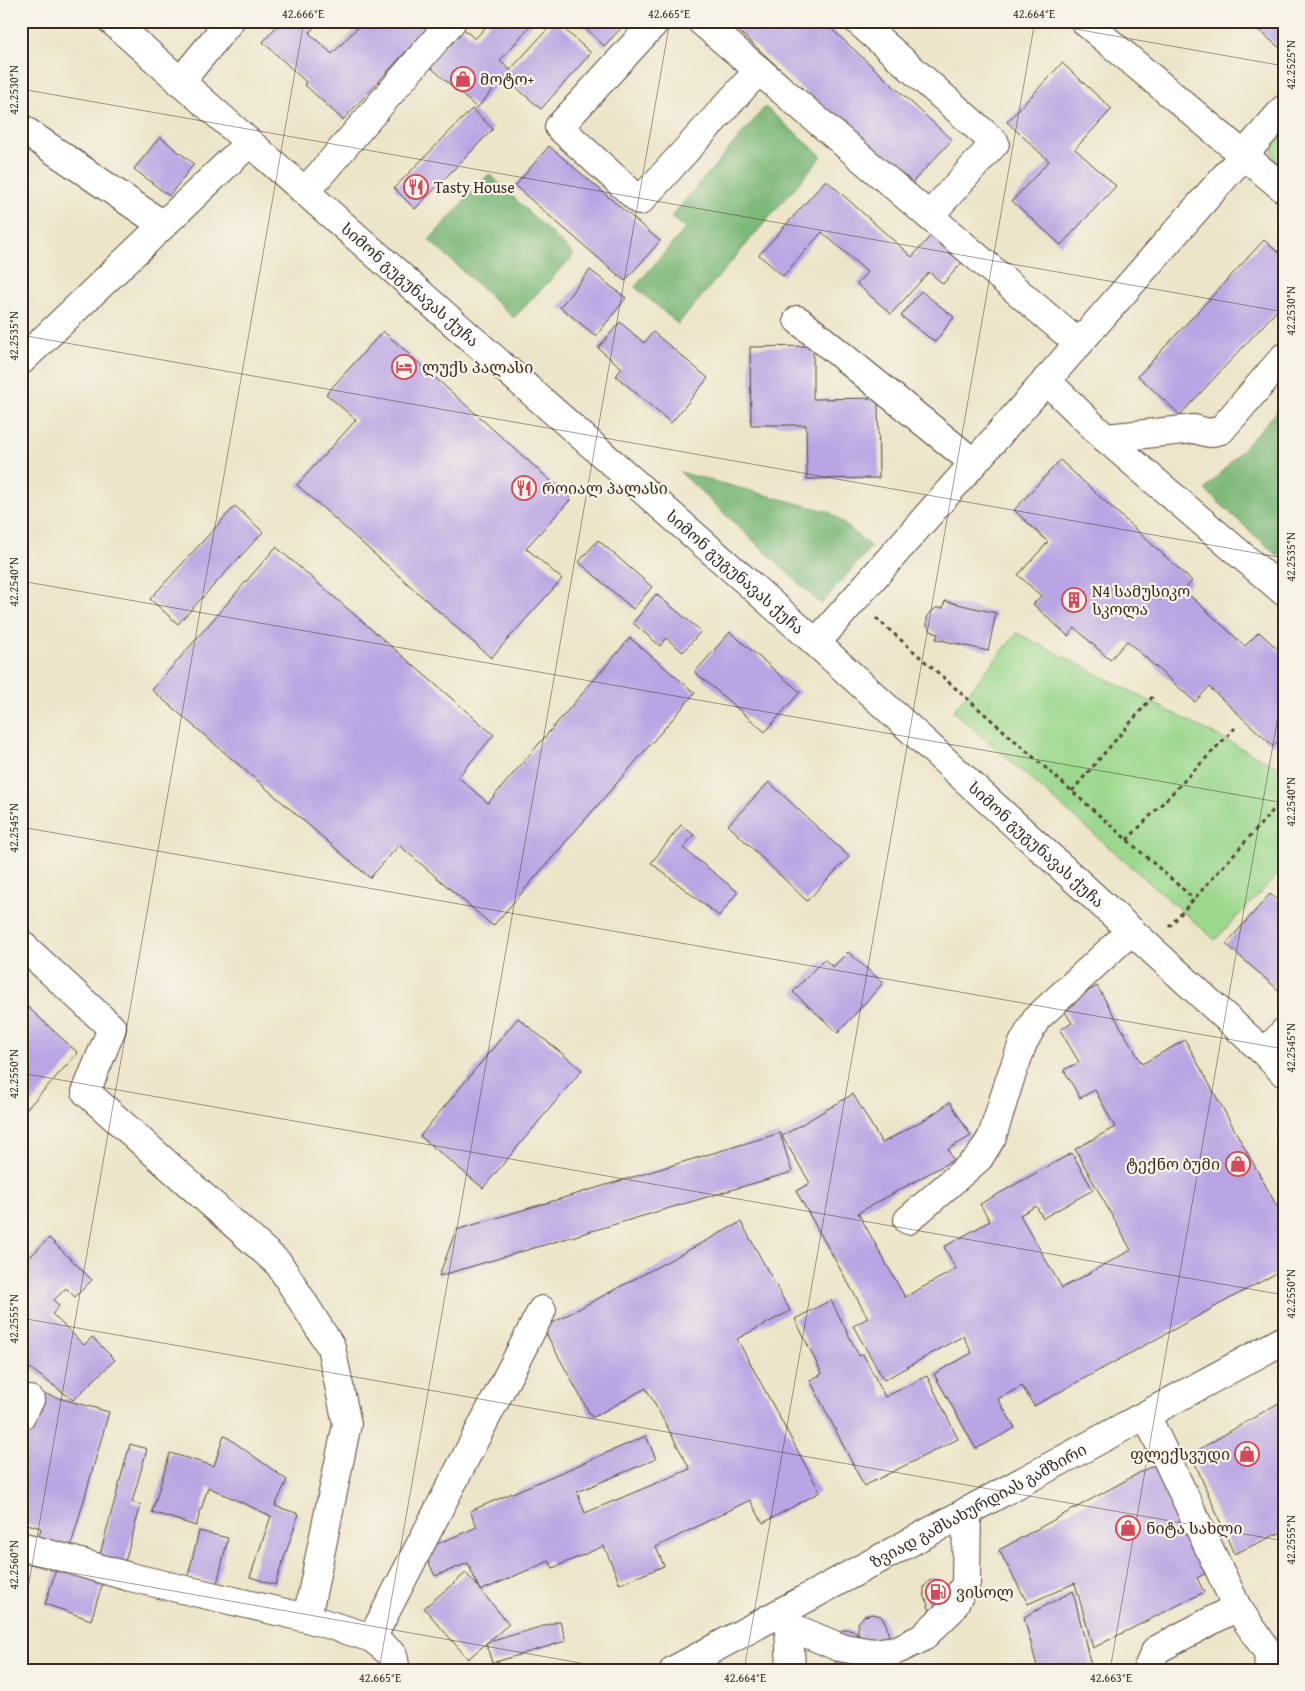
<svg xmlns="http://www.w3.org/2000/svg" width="1305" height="1691" viewBox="0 0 1305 1691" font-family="'Gentium Book Plus','Noto Serif Georgian',serif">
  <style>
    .green { fill: #9bd88d; stroke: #6b8156 }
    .forest { fill: #7cb878; stroke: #5c714b }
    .building { fill: #b9a5e3 }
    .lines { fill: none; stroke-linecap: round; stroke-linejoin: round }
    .minor-casing { stroke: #564638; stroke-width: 30 }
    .major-casing { stroke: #564638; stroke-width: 30 }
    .path { stroke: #564638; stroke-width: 3; stroke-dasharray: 4 4; stroke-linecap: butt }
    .minor { stroke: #fff; stroke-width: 28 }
    .major { stroke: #fff; stroke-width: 28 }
    .ticks { fill: none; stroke: #3b2a1e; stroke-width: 1; stroke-opacity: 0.45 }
    .labels { text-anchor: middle; stroke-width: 4.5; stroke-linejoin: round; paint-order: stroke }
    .poi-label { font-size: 16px; fill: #3b2a1e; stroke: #f7f3e8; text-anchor: start }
    .street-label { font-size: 16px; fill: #3b2a1e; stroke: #f7f3e8 }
    .neatline { fill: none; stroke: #3b2a1e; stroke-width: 2 }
    .ticks-label { font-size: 12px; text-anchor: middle; fill: #3b2a1e }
  </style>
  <rect width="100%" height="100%" fill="#f7f3e8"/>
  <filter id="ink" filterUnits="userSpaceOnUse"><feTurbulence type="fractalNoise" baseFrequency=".02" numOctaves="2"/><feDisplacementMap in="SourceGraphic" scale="10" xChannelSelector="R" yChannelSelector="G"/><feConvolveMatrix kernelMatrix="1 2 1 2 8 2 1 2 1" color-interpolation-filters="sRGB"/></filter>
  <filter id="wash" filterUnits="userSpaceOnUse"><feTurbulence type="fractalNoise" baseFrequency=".0096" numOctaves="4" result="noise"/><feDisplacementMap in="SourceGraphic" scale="20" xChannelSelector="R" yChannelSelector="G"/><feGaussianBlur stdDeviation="1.12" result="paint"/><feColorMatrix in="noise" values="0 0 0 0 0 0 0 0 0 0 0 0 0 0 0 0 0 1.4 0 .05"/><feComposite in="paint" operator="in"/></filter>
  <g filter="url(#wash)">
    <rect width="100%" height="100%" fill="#ede5c9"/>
    <g class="green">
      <polygon points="1284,133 1284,171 1275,163 1272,147"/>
      <polygon points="1017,633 1284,770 1284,868 1215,940 953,711"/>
    </g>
    <g class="forest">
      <polygon points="765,107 822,156 678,324 635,287 685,229 671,217"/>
      <polygon points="489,174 574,255 514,318 429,240"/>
      <polygon points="1284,404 1284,552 1279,557 1205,490"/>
      <polygon points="680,472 830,512 871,547 821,604"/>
    </g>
    <g id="blocks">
      <g class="building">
        <polygon points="21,21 32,21 21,33"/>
        <polygon points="281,21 320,21 309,33 332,54 362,23 359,21 434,21 343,120 304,84 306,82 263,42"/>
        <polygon points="491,21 534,21 500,61 510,70 555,21 591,53 541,109 504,77 477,108 428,65 461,27 475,39"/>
        <polygon points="578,21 628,21 604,46"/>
        <polygon points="728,21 823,21 952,140 908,187"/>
        <polygon points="1248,21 1284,21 1284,46 1281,49"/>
        <polygon points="1062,63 1112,109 1075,149 1116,186 1061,245 1012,201 1049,161 1007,122"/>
        <polygon points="472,109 493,129 415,209 394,188"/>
        <polygon points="160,137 194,164 169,196 134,169"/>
        <polygon points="549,146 660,241 625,281 515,186"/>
        <polygon points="826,180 912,257 934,232 965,259 943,284 929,272 891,314 857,284 867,272 822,232 783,276 759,255"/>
        <polygon points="1264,240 1284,257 1284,303 1180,415 1138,376"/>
        <polygon points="590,270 626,298 596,336 560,307"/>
        <polygon points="921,291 954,317 935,342 901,316"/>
        <polygon points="620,322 644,343 653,332 708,378 671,423 616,376 622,368 598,348"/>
        <polygon points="383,331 571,499 526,548 562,579 491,658 297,485 356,420 326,394"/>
        <polygon points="813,346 813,399 878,398 879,478 807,479 806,425 751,425 750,347"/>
        <polygon points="1060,460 1192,581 1184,590 1245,646 1259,632 1284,655 1284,735 1273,746 1209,687 1195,702 1127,641 1110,660 1075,628 1068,636 1033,604 1041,596 1018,575 1048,542 1014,510"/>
        <polygon points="235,506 263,532 178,624 150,599"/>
        <polygon points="598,540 652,587 633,609 579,562"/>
        <polygon points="276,547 494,735 458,777 488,803 630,638 695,693 493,926 399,845 370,878 152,690"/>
        <polygon points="656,594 701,631 683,652 666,638 660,646 633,623"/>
        <polygon points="945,601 996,613 988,651 936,639 938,634 931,631 927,625 927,618 931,612 936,608 943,608"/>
        <polygon points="730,632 800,692 765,732 695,672"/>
        <polygon points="769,782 849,857 807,901 728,825"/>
        <polygon points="681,825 694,835 683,848 738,892 719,916 651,863"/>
        <polygon points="1270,894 1284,906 1284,991 1282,993 1226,944"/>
        <polygon points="848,952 883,983 838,1033 793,992 824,959 833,967"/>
        <polygon points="1097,986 1142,1064 1185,1040 1284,1219 1284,1269 1034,1406 1022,1386 998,1399 1015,1428 976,1449 934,1374 972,1353 963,1336 884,1380 853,1326 868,1318 796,1191 810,1183 782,1136 853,1094 882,1143 929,1117 950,1102 971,1136 948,1149 953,1160 858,1213 905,1297 956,1269 944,1247 990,1221 980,1204 1072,1153 1093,1190 1043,1218 1036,1206 1020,1215 1062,1288 1131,1250 1075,1149 1115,1127 1095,1090 1080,1098 1064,1070 1079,1062 1060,1030 1072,1023 1062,1007"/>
        <polygon points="21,1001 78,1053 21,1115"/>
        <polygon points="518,1018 582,1070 483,1188 420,1136"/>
        <polygon points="780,1133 792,1172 439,1276 456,1230"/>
        <polygon points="741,1222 790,1311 737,1339 820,1492 763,1523 750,1500 656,1547 664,1566 620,1584 604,1546 553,1568 549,1561 480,1591 468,1563 435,1576 423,1550 477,1527 470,1511 567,1470 646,1436 656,1459 577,1492 585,1513 690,1469 646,1388 592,1418 543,1328"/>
        <polygon points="49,1238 92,1280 75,1297 66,1288 54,1300 59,1306 52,1314 84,1345 92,1337 115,1360 73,1400 27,1366 21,1374 21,1266"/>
        <polygon points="831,1300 859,1356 863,1354 885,1397 927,1376 958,1439 864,1486 810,1380 822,1374 795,1319"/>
        <polygon points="41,1393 109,1412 68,1556 36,1547 41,1528 21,1522 21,1437 27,1416"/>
        <polygon points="1284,1400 1284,1531 1234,1554 1191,1454"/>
        <polygon points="224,1435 287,1480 275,1506 299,1514 275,1585 250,1577 271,1516 208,1487 196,1526 152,1512 170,1453 214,1466"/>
        <polygon points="130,1444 147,1449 132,1502 141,1505 124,1565 99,1558"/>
        <polygon points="1159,1462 1210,1571 1197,1578 1204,1592 1093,1648 1075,1583 1028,1604 999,1550"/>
        <polygon points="199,1531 228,1538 217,1584 188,1576"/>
        <polygon points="57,1567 103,1582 91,1620 45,1604"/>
        <polygon points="466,1573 509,1624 468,1659 424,1608"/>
        <polygon points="935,1579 942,1581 948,1592 932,1617 924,1594 924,1587 929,1581"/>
        <polygon points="1073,1591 1092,1670 1038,1670 1024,1617"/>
        <polygon points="873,1614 881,1616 886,1624 890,1641 864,1657 864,1666 861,1670 839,1670 836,1666 833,1649 838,1632 846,1629 855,1632 861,1641 858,1633 858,1623 864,1616"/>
        <polygon points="560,1621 566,1641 492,1663 486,1643"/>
      </g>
    </g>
  </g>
  <g filter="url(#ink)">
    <use href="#blocks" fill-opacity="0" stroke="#564638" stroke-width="1"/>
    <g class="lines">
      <defs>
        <g id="minor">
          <polyline points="656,21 559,127 640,201 759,70"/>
          <polyline points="701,21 1079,344"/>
          <polyline points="858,21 995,143 929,216"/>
          <polyline points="1084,21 1284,189"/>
          <polyline points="180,82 230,21"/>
          <polyline points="21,128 163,225"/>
          <polyline points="305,192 452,21"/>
          <polyline points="798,320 974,463"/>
          <polyline points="21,361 249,143"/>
          <polyline points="1046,380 1105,438 1194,429 1209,433 1221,430 1284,357"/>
          <polyline points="1105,438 1284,592"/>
          <polyline points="816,643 1284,109"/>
          <polyline points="21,944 112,1028 86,1092 279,1264 331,1347 347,1424 307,1618"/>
          <polyline points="1265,1053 1284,1032"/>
          <polyline points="908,1220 979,1158 992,1137 1010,1079 1023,1043 1037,1018 1131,931"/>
          <polyline points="1146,1415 1237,1607 1268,1652 1269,1670"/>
          <polyline points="21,1416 30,1400"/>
          <polyline points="21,1546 130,1577 307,1618 372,1638 393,1655 396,1670"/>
          <polyline points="780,1613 789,1626 791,1670"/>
          <polyline points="789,1626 839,1647 873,1653 897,1650 922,1638 951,1610 966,1583 967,1511"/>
          <polyline points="372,1638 542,1310"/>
          <polyline points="1147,1670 1156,1650 1237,1607"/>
        </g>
        <g id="major">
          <path id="s1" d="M112,21L816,643L1265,1053L1284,1073"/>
          <path id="s2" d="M674,1670L1284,1340"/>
        </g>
      </defs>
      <use href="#minor" class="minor-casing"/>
      <use href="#major" class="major-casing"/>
      <g class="path">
        <polyline points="876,618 1194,899"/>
        <polyline points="1072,791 1154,695"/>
        <polyline points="1127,840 1235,728"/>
        <polyline points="1169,927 1284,798"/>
      </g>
      <use href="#minor" class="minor"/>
      <use href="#major" class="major"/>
    </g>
  </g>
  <path class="ticks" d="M1030,21L1284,66M21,89L1284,312M21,335L1284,558M21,581L1284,803M21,827L1284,1049M21,1073L1284,1295M21,1318L1284,1541M21,1564L620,1670M21,1628L304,21M379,1670L670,21M744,1670L1035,21M1110,1670L1284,682"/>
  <defs>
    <symbol id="shop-ring" viewBox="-11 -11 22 22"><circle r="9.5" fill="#f7f3e8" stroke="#d1495b" stroke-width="1.5"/><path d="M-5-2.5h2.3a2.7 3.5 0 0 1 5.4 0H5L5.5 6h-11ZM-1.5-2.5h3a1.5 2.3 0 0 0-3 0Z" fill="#d1495b"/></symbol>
    <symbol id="restaurant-ring" viewBox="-11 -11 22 22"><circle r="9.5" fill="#f7f3e8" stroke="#d1495b" stroke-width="1.5"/><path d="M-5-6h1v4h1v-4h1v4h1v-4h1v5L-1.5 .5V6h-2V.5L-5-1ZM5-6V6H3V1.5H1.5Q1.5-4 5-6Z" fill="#d1495b"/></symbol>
    <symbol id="hotel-ring" viewBox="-11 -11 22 22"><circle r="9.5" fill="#f7f3e8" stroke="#d1495b" stroke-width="1.5"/><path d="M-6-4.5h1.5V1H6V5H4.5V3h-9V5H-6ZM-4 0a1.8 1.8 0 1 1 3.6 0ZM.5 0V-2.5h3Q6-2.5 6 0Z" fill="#d1495b"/></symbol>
    <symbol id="building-ring" viewBox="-11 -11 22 22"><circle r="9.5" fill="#f7f3e8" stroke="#d1495b" stroke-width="1.5"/><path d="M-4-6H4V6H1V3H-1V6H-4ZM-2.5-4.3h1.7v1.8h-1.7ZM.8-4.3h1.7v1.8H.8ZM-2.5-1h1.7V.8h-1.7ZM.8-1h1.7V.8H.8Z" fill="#d1495b"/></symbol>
    <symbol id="fuel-ring" viewBox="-11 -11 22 22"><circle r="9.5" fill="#f7f3e8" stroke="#d1495b" stroke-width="1.5"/><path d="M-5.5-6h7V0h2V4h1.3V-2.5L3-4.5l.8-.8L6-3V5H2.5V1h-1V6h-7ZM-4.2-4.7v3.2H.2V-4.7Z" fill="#d1495b"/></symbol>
  </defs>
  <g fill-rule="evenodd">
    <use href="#shop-ring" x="449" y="65" width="28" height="28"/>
    <use href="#restaurant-ring" x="402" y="173" width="28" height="28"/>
    <use href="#hotel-ring" x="390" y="353" width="28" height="28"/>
    <use href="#restaurant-ring" x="510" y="474" width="28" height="28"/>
    <use href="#building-ring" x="1060" y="586" width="28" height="28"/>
    <use href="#shop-ring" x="1224" y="1150" width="28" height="28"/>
    <use href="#shop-ring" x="1233" y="1440" width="28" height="28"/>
    <use href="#shop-ring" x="1114" y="1514" width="28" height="28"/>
    <use href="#fuel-ring" x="924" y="1578" width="28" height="28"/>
  </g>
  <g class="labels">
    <g class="poi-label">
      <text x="480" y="85">მოტო+</text>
      <text x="434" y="193">Tasty House</text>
      <text x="422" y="373">ლუქს პალასი</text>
      <text x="542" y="494">როიალ პალასი</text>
      <text x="1092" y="597">N4 სამუსიკო<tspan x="1092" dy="18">სკოლა</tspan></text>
      <text x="1220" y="1170" text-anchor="end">ტექნო ბუმი</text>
      <text x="1230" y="1460" text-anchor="end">ფლექსვუდი</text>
      <text x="1146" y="1534">ნიტა სახლი</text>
      <text x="956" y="1598">ვისოლ</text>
    </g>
    <g class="street-label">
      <text dy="6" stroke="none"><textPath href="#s1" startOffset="398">სიმონ გუგუნავას ქუჩა</textPath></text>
      <text dy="6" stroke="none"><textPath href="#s1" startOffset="832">სიმონ გუგუნავას ქუჩა</textPath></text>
      <text dy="6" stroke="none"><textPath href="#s1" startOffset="1238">სიმონ გუგუნავას ქუჩა</textPath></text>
      <text dy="6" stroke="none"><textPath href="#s2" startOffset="346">ზვიად გამსახურდიას გამზირი</textPath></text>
    </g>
  </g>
  <rect width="1305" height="1691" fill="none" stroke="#f7f3e8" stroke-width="55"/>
  <rect x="28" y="28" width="1250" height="1636" class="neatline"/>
  <g class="ticks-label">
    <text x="303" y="18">42.666°E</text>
    <text x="669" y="18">42.665°E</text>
    <text x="1034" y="18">42.664°E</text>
    <text transform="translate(1291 65) rotate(-90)" y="4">42.2525°N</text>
    <text transform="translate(14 90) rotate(-90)" y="4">42.2530°N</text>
    <text transform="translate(1291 311) rotate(-90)" y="4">42.2530°N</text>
    <text transform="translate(14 336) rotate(-90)" y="4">42.2535°N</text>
    <text transform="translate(1291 557) rotate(-90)" y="4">42.2535°N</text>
    <text transform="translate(14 582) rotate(-90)" y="4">42.2540°N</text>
    <text transform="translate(1291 802) rotate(-90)" y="4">42.2540°N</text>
    <text transform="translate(14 828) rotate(-90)" y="4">42.2545°N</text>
    <text transform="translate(1291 1048) rotate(-90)" y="4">42.2545°N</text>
    <text transform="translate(14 1074) rotate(-90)" y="4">42.2550°N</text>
    <text transform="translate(1291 1294) rotate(-90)" y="4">42.2550°N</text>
    <text transform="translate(14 1319) rotate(-90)" y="4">42.2555°N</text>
    <text transform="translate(1291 1540) rotate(-90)" y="4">42.2555°N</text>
    <text transform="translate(14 1565) rotate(-90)" y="4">42.2560°N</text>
    <text x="380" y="1682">42.665°E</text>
    <text x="745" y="1682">42.664°E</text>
    <text x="1111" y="1682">42.663°E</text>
  </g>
</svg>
